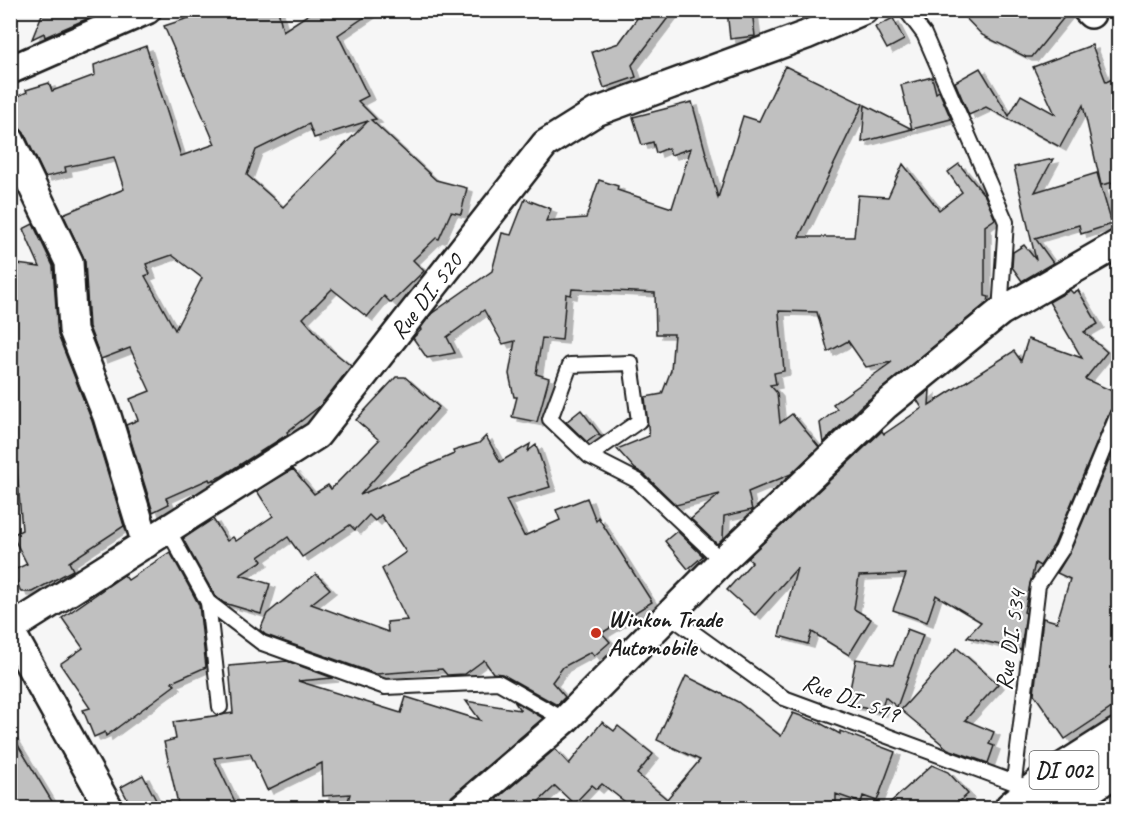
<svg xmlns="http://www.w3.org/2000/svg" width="1129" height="819" viewBox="0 0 1129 819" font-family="Caveat,sans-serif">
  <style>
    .building { fill: #c0c0c0; stroke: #1c1c1c; stroke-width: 1.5; fill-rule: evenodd; filter: url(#shadow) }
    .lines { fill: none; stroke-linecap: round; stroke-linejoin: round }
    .service-casing { stroke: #1c1c1c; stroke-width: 18 }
    .minor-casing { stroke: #1c1c1c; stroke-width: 32 }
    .primary-casing { stroke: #1c1c1c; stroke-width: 38 }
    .service { stroke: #fff; stroke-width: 14 }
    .minor { stroke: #fff; stroke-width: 27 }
    .primary { stroke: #fff; stroke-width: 33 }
    .poi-dot { fill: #c8321e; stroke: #fff; stroke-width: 2 }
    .labels { text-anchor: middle; stroke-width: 4.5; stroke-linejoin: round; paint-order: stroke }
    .shield { fill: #fff; stroke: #606060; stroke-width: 1.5 }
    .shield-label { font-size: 22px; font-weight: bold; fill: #1c1c1c }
    .street-label { font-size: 24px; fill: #1c1c1c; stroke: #fff }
    .poi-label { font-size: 24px; font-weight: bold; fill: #1c1c1c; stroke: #fff; text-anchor: start }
  </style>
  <defs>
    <filter id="shadow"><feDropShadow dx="6" dy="4" stdDeviation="0" flood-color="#0004"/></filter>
  </defs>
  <rect width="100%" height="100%" fill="#f6f6f6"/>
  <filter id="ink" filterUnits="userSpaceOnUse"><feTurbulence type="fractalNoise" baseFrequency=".0167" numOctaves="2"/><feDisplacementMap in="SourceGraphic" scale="12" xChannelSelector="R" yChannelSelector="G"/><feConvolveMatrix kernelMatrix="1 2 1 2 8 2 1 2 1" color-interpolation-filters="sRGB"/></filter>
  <g filter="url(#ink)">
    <g class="building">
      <polygon points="41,10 107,10 45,37 44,33 32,39 43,12"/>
      <path d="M200,10H278L283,31L315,10H375L338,35L368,96L358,101L376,119L371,120L436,180L467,188L461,214L451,212L439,239L436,238L413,260L424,271L391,303L384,296L367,317L332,289L303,318L328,347L351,366L320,406L287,432L288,434L285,436L222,476L210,481L209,479L166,498L169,504L153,512L126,425L138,420L130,399L150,391L130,348L101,359L89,327L85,261L63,214L124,189L114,157L65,167L66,172L45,177L24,133L18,127L10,124V100L27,92L26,90L49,83L52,91L95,75L94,65L146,46L181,156L215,144L164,26L201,14ZM368,121L283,207L247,175L256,150L309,124L314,138ZM172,255L202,278L175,330L145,276L150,274L146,264Z"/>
      <polygon points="643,10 674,10 632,65 636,77 604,88 592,52 619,43"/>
      <polygon points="727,10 752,10 755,36 730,39"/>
      <polygon points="958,10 1070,10 1032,57 1026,57 982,35"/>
      <polygon points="893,18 904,40 887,49 875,27"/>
      <polygon points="1092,45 1106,82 1119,76 1119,181 1101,185 1083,105 1060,147 986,107 969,115 955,82 980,68 1009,116 1021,95 1055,114 1033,67"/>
      <polygon points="785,66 863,104 799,237 854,237 858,195 888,197 903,164 939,210 962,192 948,172 959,164 985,196 995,219 985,226 985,296 989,297 988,302 862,405 823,443 820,423 837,409 833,404 892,362 866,367 848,341 828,352 817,312 779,311 784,371 774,373 776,384 770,385 777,393 780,423 792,414 819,447 791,474 748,492 752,510 724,516 723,538 717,544 691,519 720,494 676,505 644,474 635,469 617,449 649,436 645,397 662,394 671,370 674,334 656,334 655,293 572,289 571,295 566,294 562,340 542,338 536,374 549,378 537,422 512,417 517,397 514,397 509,374 515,341 503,344 484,310 447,337 455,353 427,358 413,338 421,330 420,329 431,314 492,271 502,233 511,235 525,199 551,209 546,221 586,218 599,180 618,186 617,190 672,208 691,148 671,155 668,148 656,153 653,142 642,145 633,117 692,102 718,198 743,116 759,121"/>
      <polygon points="932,77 936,93 939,91 951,119 862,142 865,105 912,129 901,85"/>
      <polygon points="1053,159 1035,192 1097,173 1112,224 1081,234 1079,225 1035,238 1053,263 1022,281 1012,267 1013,252 1024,245 1036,260 1014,167"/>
      <polygon points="33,224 53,266 58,335 92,421 124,526 69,562 73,570 32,592 21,592 12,571 27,564 12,535 22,530 17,470 10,470 10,263 40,267 23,229"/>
      <polygon points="1070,290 1073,293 1078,290 1098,324 1084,332 1107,352 1085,379 1119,394 1119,405 1113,407 1110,411 1054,545 1040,566 1035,563 1024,612 1026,613 1021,650 967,637 981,622 936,595 927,622 893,610 906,574 859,576 854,609 871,619 849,655 812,632 808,644 779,636 797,568 755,615 727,590 752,562 747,558 882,431 884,434 922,408 917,400 930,390 929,405 1014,351 1021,361 1028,339 1082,358 1049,302"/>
      <polygon points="396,377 405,377 439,407 360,495 454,454 453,451 479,443 486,436 500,462 530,444 528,451 536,445 550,487 506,500 524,536 560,520 556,510 587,498 596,521 598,517 652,602 602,633 610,642 594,656 591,652 563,667 552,682 565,697 557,705 502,674 493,673 484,660 465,674 447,675 442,669 376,674 266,635 260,630 267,614 316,574 330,589 311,604 388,632 387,622 407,620 382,569 406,552 381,515 375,521 369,515 355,530 350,525 302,557 288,537 259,557 262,561 240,575 270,584 261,614 224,603 215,596 183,539 213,519 227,541 233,537 236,541 273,516 257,491 293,469 314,494 328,485 331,489 379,440 356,420"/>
      <polygon points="581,410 601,436 597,435 587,442 566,422"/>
      <polygon points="1119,436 1119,703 1065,739 1034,694 1043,618 1057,622 1070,579 1057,573 1070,552"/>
      <polygon points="677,531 703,556 688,569 665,541"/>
      <polygon points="170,552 199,605 206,667 172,682 175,685 106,736 105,732 94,737 83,710 90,708 60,664 83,648 62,618 124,575 128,580"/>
      <polygon points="907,629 923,635 897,707 885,697 881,712 847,704 856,659 893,665"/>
      <polygon points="957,648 998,684 965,720 994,732 989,744 994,746 988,763 948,749 901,710"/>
      <polygon points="287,661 333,678 298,681 401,713 406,697 480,720 466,701 520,710 514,701 543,718 452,796 447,802 447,808 346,808 350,794 323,796 322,763 267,790 250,753 214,758 238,808 179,808 164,742 176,739 173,722 233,713 229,666"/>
      <polygon points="686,676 738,702 781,736 793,713 820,723 840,734 840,731 895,752 877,801 863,796 861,803 836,794 836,802 796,801 785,808 633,808 602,784 597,789 592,785 574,804 555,786 532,808 506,808 497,799 555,749 569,764 602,722 614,731 618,726 653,754 637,774 667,799 700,760 657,740"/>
      <polygon points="10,732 56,808 10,808"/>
      <polygon points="932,765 948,772 968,794 952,808 884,808"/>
      <polygon points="143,775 160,808 132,808 121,787"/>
    </g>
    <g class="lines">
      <defs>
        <g id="service">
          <polyline points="906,10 924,34 1006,222 1000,312"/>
          <polyline points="589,456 639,421 631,363 570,365 550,419 589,456 638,481 722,561"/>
          <polyline points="168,530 208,602 262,643 385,687 498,682 565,720"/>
          <polyline points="208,602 220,707"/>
          <polyline points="669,615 784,698 1034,790"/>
          <polyline points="1014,781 1038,585 1062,549 1118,414"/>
        </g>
        <g id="minor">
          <polyline points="1087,10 1091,14"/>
          <polyline points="10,70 147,10"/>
          <polyline points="10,140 69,262 73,330 107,416 146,544"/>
          <path id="s1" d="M10,629L317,435L545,144L596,112L806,35L864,10"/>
          <polyline points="10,630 109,808"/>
          <polyline points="462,808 565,720 722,561 886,405 1000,312 1118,244"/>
        </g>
        <g id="primary">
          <polyline points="1012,808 1044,782 1118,735"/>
          <polyline points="1057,808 1118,768"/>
        </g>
      </defs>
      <use href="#service" class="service-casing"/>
      <use href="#minor" class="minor-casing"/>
      <use href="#primary" class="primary-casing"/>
      <use href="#service" class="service"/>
      <use href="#minor" class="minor"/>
      <use href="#primary" class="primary"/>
    </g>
  </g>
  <circle class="poi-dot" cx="596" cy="633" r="6"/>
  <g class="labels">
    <rect class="shield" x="1029.5" y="751" width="69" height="38" rx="4.5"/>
    <g class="shield-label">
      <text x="1064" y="778">DI 002</text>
    </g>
    <g class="street-label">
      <text dy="8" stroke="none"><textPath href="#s1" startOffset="540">Rue DI. 520</textPath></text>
      <text transform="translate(1010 640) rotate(-82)" y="8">Rue DI. 534</text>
      <text transform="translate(851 698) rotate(20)" y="8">Rue DI. 519</text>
    </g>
    <g class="poi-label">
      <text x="608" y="627">Winkon Trade<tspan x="608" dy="28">Automobile</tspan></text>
    </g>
  </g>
  <rect width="1129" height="819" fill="none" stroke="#fff" stroke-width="36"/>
  <rect x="18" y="18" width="1093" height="783" fill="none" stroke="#1c1c1c" stroke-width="2" filter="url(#ink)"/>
</svg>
